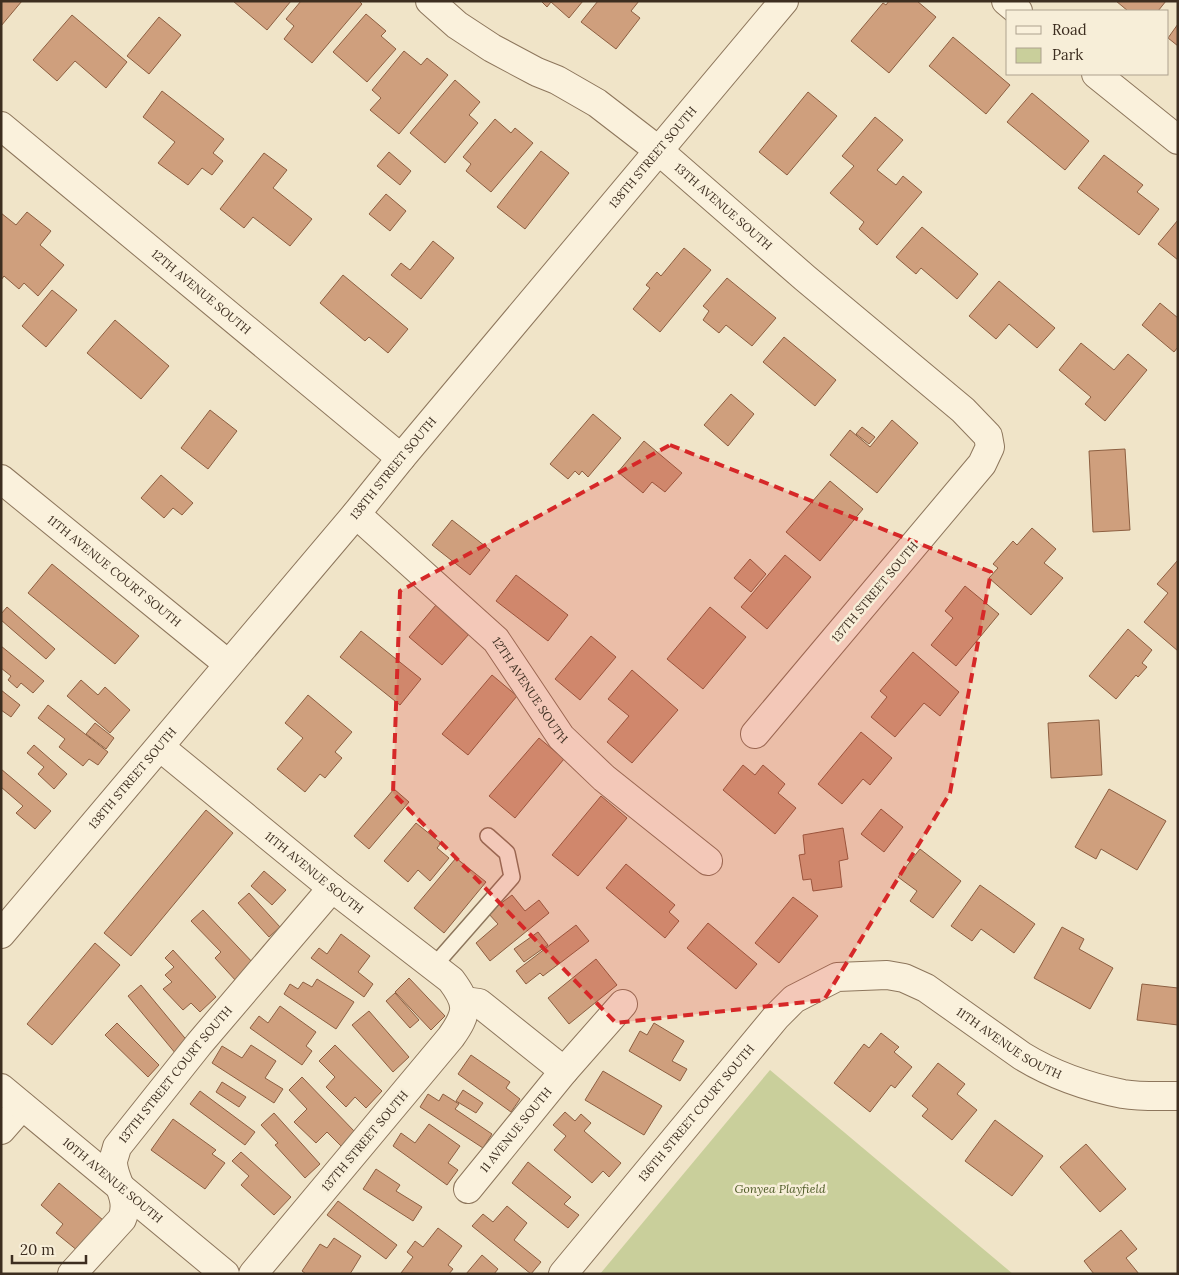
<svg xmlns="http://www.w3.org/2000/svg" width="1179" height="1275" viewBox="0 0 1179 1275" font-family="Lora,serif">
  <style>
    .green { fill: #c9cf9b }
    .building { fill: #cf9f7d; stroke: #8d5f41 }
    .lines { fill: none; stroke-linecap: round; stroke-linejoin: round }
    .service-casing { stroke: #8d765c; stroke-width: 18 }
    .minor-casing { stroke: #8d765c; stroke-width: 30 }
    .tertiary-casing { stroke: #8d765c; stroke-width: 30 }
    .service { stroke: #faf1dc; stroke-width: 15 }
    .minor { stroke: #faf1dc; stroke-width: 28 }
    .tertiary { stroke: #faf1dc; stroke-width: 28 }
    .marked { fill: #d62828; fill-opacity: 0.2; stroke: #d62828; stroke-width: 4; stroke-dasharray: 10 6; stroke-linejoin: round }
    .labels { text-anchor: middle; stroke-width: 5; stroke-linejoin: round; paint-order: stroke }
    .street-label { font-size: 12px; fill: #3d2e20; stroke: #f7eed8 }
    .park-label { font-size: 12px; font-style: italic; fill: #4d5a26; stroke: #f7eed8 }
  </style>
  <rect width="100%" height="100%" fill="#f0e4c8"/>
  <polygon class="green" points="770,1070 1013,1274 600,1274"/>
  <g class="building">
    <polygon points="1,1 22,1 1,26"/>
    <polygon points="233,1 291,1 267,30"/>
    <polygon points="301,1 359,1 362,4 312,63 284,39 294,26 286,19"/>
    <polygon points="541,1 583,1 569,18 551,2 547,7"/>
    <polygon points="598,1 639,1 631,11 640,18 616,49 581,22"/>
    <polygon points="889,1 917,1 936,17 889,73 851,41 883,3 886,5"/>
    <polygon points="1116,1 1166,1 1158,11 1128,11"/>
    <polygon points="366,14 386,31 381,36 396,49 367,82 333,52"/>
    <polygon points="72,15 127,62 106,88 75,61 57,81 33,60"/>
    <polygon points="159,17 181,35 149,74 127,56"/>
    <polygon points="1178,24 1178,46 1168,38"/>
    <polygon points="953,37 1010,85 986,114 929,66"/>
    <polygon points="404,51 421,65 427,58 448,75 399,134 370,110 381,98 372,90"/>
    <polygon points="455,80 480,102 469,115 478,123 445,163 410,133"/>
    <polygon points="162,91 224,139 213,153 223,161 212,175 202,168 188,185 158,163 175,142 143,117"/>
    <polygon points="808,92 837,116 787,175 759,152"/>
    <polygon points="1032,93 1089,141 1065,170 1007,122"/>
    <polygon points="875,117 903,140 877,170 896,185 903,176 922,192 877,245 859,229 864,222 830,193 854,166 842,156"/>
    <polygon points="495,119 511,133 515,128 533,143 491,192 466,171 471,164 463,157"/>
    <polygon points="541,151 569,173 525,229 497,207"/>
    <polygon points="389,152 411,171 400,185 377,166"/>
    <polygon points="264,153 287,170 273,188 312,219 290,246 253,217 244,228 220,209"/>
    <polygon points="1104,155 1143,185 1137,192 1159,209 1139,235 1078,188"/>
    <polygon points="386,194 406,211 390,231 369,214"/>
    <polygon points="27,212 51,231 40,245 64,265 38,296 24,283 19,289 4,276 1,280 1,213 16,225"/>
    <polygon points="1178,220 1178,260 1158,244"/>
    <polygon points="922,227 978,274 957,299 921,268 916,274 896,257"/>
    <polygon points="433,241 454,258 421,299 391,275 401,263 410,270"/>
    <polygon points="684,248 711,270 660,332 633,309 650,288 646,285 657,272 661,276"/>
    <polygon points="343,275 408,329 388,353 369,337 365,341 320,303"/>
    <polygon points="727,278 776,318 752,346 726,325 719,333 703,320 709,311 703,306"/>
    <polygon points="999,281 1055,328 1037,348 1009,324 996,339 969,316"/>
    <polygon points="52,290 77,310 46,347 22,326"/>
    <polygon points="1160,303 1178,318 1178,347 1174,352 1142,325"/>
    <polygon points="115,320 169,366 141,399 87,353"/>
    <polygon points="784,337 836,380 815,406 763,362"/>
    <polygon points="1081,343 1114,370 1128,354 1147,370 1105,421 1085,404 1091,397 1059,370"/>
    <polygon points="731,394 754,414 728,446 704,425"/>
    <polygon points="210,410 237,431 208,469 181,448"/>
    <polygon points="593,414 621,438 588,477 582,471 579,475 575,471 568,479 550,464"/>
    <polygon points="892,420 918,443 877,493 830,455 850,430 870,447"/>
    <polygon points="862,427 875,437 869,444 856,434"/>
    <polygon points="644,441 682,473 665,492 652,482 643,493 618,472"/>
    <polygon points="1125,449 1130,530 1093,532 1089,451"/>
    <polygon points="161,475 193,503 182,515 173,508 164,518 141,498"/>
    <polygon points="830,481 863,509 820,561 786,532"/>
    <polygon points="452,520 490,550 470,575 432,545"/>
    <polygon points="1032,528 1056,549 1044,563 1063,578 1031,615 989,578 998,568 993,564 1013,541 1017,545"/>
    <polygon points="785,555 811,577 767,629 741,607"/>
    <polygon points="750,559 766,574 751,592 734,578"/>
    <polygon points="1178,560 1178,651 1144,622 1168,593 1157,584"/>
    <polygon points="52,564 139,636 115,664 28,593"/>
    <polygon points="516,575 568,615 548,641 496,601"/>
    <polygon points="965,586 999,614 956,666 931,645 953,618 945,611"/>
    <polygon points="436,605 469,634 442,665 409,637"/>
    <polygon points="7,607 55,649 46,659 1,620 1,614"/>
    <polygon points="710,607 746,637 703,689 667,659"/>
    <polygon points="1128,629 1152,650 1142,663 1147,667 1138,677 1136,675 1116,699 1089,676"/>
    <polygon points="361,631 421,679 400,705 340,657"/>
    <polygon points="591,636 616,657 580,700 555,679"/>
    <polygon points="1,646 44,681 33,693 21,683 17,688 8,680 11,676 1,668"/>
    <polygon points="913,652 959,692 940,716 924,703 895,737 871,717 887,697 880,691"/>
    <polygon points="632,670 678,710 632,763 607,742 629,716 608,699"/>
    <polygon points="492,675 517,696 468,755 442,734"/>
    <polygon points="81,680 98,695 105,687 130,710 110,733 67,696"/>
    <polygon points="1,690 20,705 11,717 1,710"/>
    <polygon points="308,695 352,732 335,752 342,758 325,778 320,774 305,792 277,769 303,738 285,723"/>
    <polygon points="48,705 108,752 98,765 89,759 83,766 59,747 65,739 38,718"/>
    <polygon points="1099,720 1102,775 1051,778 1048,723"/>
    <polygon points="95,723 114,738 106,749 86,734"/>
    <polygon points="861,732 892,758 870,785 863,779 842,804 818,784"/>
    <polygon points="539,738 564,759 515,818 489,796"/>
    <polygon points="34,745 67,774 54,789 38,774 44,767 27,753"/>
    <polygon points="743,765 755,775 763,765 785,784 778,793 796,808 775,834 723,790"/>
    <polygon points="1,769 51,811 35,829 16,813 23,806 1,787"/>
    <polygon points="394,789 409,802 369,849 354,836"/>
    <polygon points="1109,789 1166,821 1137,870 1101,849 1096,859 1075,847"/>
    <polygon points="601,796 627,818 578,876 552,855"/>
    <polygon points="881,809 903,827 884,852 861,834"/>
    <polygon points="206,810 233,833 131,956 104,933"/>
    <polygon points="416,823 441,843 437,848 449,858 430,881 418,870 408,882 384,861"/>
    <polygon points="843,828 848,859 839,861 842,887 813,891 811,879 803,880 799,855 805,854 803,835"/>
    <polygon points="920,849 961,881 933,918 910,901 917,891 898,877"/>
    <polygon points="456,858 486,882 444,933 414,908"/>
    <polygon points="626,864 675,905 669,912 679,921 665,938 606,888"/>
    <polygon points="264,871 286,890 272,905 251,886"/>
    <polygon points="980,885 1035,924 1014,953 981,929 972,941 951,926"/>
    <polygon points="249,893 280,927 269,937 238,903"/>
    <polygon points="512,895 525,911 539,900 549,913 490,961 476,943 498,924 488,913"/>
    <polygon points="793,897 818,916 779,963 755,943"/>
    <polygon points="203,910 255,965 237,982 215,958 221,952 191,921"/>
    <polygon points="708,923 757,964 736,989 687,948"/>
    <polygon points="576,925 589,941 543,976 540,973 526,984 516,971"/>
    <polygon points="1062,927 1084,939 1079,949 1113,968 1090,1009 1034,978"/>
    <polygon points="538,932 548,945 524,962 514,949"/>
    <polygon points="341,934 370,956 358,972 373,984 364,997 311,958 319,948 327,954"/>
    <polygon points="95,943 120,965 52,1045 27,1024"/>
    <polygon points="173,950 216,997 200,1012 191,1003 183,1010 163,989 172,982 165,975 174,967 165,958"/>
    <polygon points="596,959 617,985 569,1024 548,998"/>
    <polygon points="409,978 445,1016 431,1030 395,992"/>
    <polygon points="317,979 354,1002 336,1029 284,994 290,984 298,989 303,982 312,987"/>
    <polygon points="1142,984 1178,988 1178,1025 1137,1020"/>
    <polygon points="141,985 189,1043 176,1054 128,996"/>
    <polygon points="395,993 419,1020 410,1028 386,1001"/>
    <polygon points="280,1006 316,1032 306,1046 312,1051 302,1065 250,1028 259,1016 268,1023"/>
    <polygon points="369,1011 409,1057 393,1072 352,1025"/>
    <polygon points="117,1023 159,1065 148,1077 105,1035"/>
    <polygon points="654,1023 684,1041 672,1061 687,1069 680,1081 629,1051 640,1031 647,1035"/>
    <polygon points="881,1033 899,1047 894,1052 912,1067 895,1088 891,1085 870,1112 834,1083 864,1044 869,1048"/>
    <polygon points="251,1045 276,1061 265,1078 283,1089 274,1103 212,1063 222,1046 242,1058"/>
    <polygon points="335,1045 382,1091 366,1108 355,1097 346,1107 326,1087 335,1077 319,1061"/>
    <polygon points="471,1055 510,1082 506,1088 520,1099 511,1112 458,1074"/>
    <polygon points="938,1063 965,1084 957,1094 977,1110 952,1140 922,1116 928,1109 912,1096"/>
    <polygon points="603,1071 662,1106 644,1135 585,1100"/>
    <polygon points="302,1077 355,1132 341,1146 327,1132 316,1143 294,1122 307,1109 289,1090"/>
    <polygon points="222,1082 246,1097 239,1107 216,1092"/>
    <polygon points="463,1090 483,1103 476,1113 456,1101"/>
    <polygon points="200,1091 255,1132 245,1145 190,1104"/>
    <polygon points="428,1094 439,1101 443,1094 459,1104 455,1109 492,1134 483,1148 420,1107"/>
    <polygon points="565,1112 575,1121 581,1114 591,1123 584,1131 621,1163 609,1177 603,1171 592,1183 554,1150 566,1136 553,1125"/>
    <polygon points="274,1113 320,1164 305,1178 275,1145 278,1143 261,1125"/>
    <polygon points="173,1119 216,1150 212,1154 225,1163 205,1189 151,1150"/>
    <polygon points="995,1120 1043,1156 1012,1196 965,1161"/>
    <polygon points="429,1124 460,1146 448,1163 458,1170 447,1185 393,1146 401,1133 415,1143"/>
    <polygon points="1086,1144 1126,1189 1100,1212 1060,1167"/>
    <polygon points="241,1152 291,1197 274,1215 241,1185 249,1176 232,1161"/>
    <polygon points="528,1162 571,1197 564,1204 579,1215 568,1228 512,1183"/>
    <polygon points="376,1169 400,1185 396,1191 422,1207 413,1221 363,1189"/>
    <polygon points="59,1183 103,1220 78,1251 56,1233 63,1224 41,1205"/>
    <polygon points="338,1201 397,1245 386,1259 327,1215"/>
    <polygon points="507,1206 527,1223 514,1240 541,1262 531,1274 472,1226 483,1214 493,1222"/>
    <polygon points="438,1228 462,1246 448,1265 453,1269 449,1274 401,1273 413,1257 407,1252 415,1241 423,1247"/>
    <polygon points="1121,1230 1137,1249 1126,1258 1139,1274 1094,1274 1084,1261"/>
    <polygon points="334,1238 361,1256 350,1274 306,1274 302,1271 320,1244 327,1248"/>
    <polygon points="482,1255 498,1269 494,1274 466,1274"/>
  </g>
  <g class="lines">
    <defs>
      <polyline id="service" points="433,967 512,877 507,853 488,836"/>
      <g id="minor">
        <path id="s1" d="M430,1L457,25L492,48L537,72L557,80L597,103L658,150L805,278L963,410L988,436L990,447L982,464L755,734"/>
        <polyline points="1006,1 1018,11"/>
        <polyline points="1096,74 1178,140"/>
        <path id="s2" d="M1,126L401,458"/>
        <path id="s3" d="M1,479L228,664"/>
        <path id="s4" d="M356,514L496,640L561,737L604,778L708,861"/>
        <path id="s5" d="M160,747L332,888L451,980C469,1004 468,1013 451,1037L253,1274"/>
        <polyline points="464,1001 479,1003 564,1071 623,1004"/>
        <polyline points="1,1130 22,1106"/>
        <path id="s6" d="M468,1189L564,1071"/>
        <path id="s7" d="M72,1274L122,1219C131,1198 114,1182 113,1163C113,1159 116,1152 117,1147L199,1044L332,888"/>
        <path id="s8" d="M563,1274L776,1017L794,999L837,977L887,975L904,978L926,988L1022,1056C1053,1075 1088,1087 1123,1094C1141,1097 1160,1096 1178,1096"/>
      </g>
      <g id="tertiary">
        <path id="s9" d="M1,934L356,514L401,458L784,1"/>
        <path id="s10" d="M1,1088L225,1274"/>
      </g>
    </defs>
    <use href="#service" class="service-casing"/>
    <use href="#minor" class="minor-casing"/>
    <use href="#tertiary" class="tertiary-casing"/>
    <use href="#service" class="service"/>
    <use href="#minor" class="minor"/>
    <use href="#tertiary" class="tertiary"/>
  </g>
  <path class="marked" d="M670,445L991,572L950,793L824,1000L616,1023L393,793L400,591Z"/>
  <g class="labels">
    <g class="street-label">
      <text dy="4" stroke="none"><textPath href="#s9" startOffset="1014">138TH STREET SOUTH</textPath></text>
      <text dy="4" stroke="none"><textPath href="#s1" startOffset="360">13TH AVENUE SOUTH</textPath></text>
      <text dy="4" stroke="none"><textPath href="#s2" startOffset="260">12TH AVENUE SOUTH</textPath></text>
      <text dy="4" stroke="none"><textPath href="#s9" startOffset="609">138TH STREET SOUTH</textPath></text>
      <text dy="4" stroke="none"><textPath href="#s3" startOffset="146">11TH AVENUE COURT SOUTH</textPath></text>
      <text transform="translate(875 592) rotate(-50)" y="4">137TH STREET SOUTH</text>
      <text dy="4" stroke="none"><textPath href="#s4" startOffset="249">12TH AVENUE SOUTH</textPath></text>
      <text dy="4" stroke="none"><textPath href="#s9" startOffset="204">138TH STREET SOUTH</textPath></text>
      <text dy="4" stroke="none"><textPath href="#s5" startOffset="199">11TH AVENUE SOUTH</textPath></text>
      <text dy="4" stroke="none"><textPath href="#s8" startOffset="599">11TH AVENUE SOUTH</textPath></text>
      <text dy="4" stroke="none"><textPath href="#s7" startOffset="242">137TH STREET COURT SOUTH</textPath></text>
      <text dy="4" stroke="none"><textPath href="#s8" startOffset="209">136TH STREET COURT SOUTH</textPath></text>
      <text dy="4" stroke="none"><textPath href="#s6" startOffset="76">11 AVENUE SOUTH</textPath></text>
      <text transform="translate(365 1141) rotate(-50)" y="4">137TH STREET SOUTH</text>
      <text dy="4" stroke="none"><textPath href="#s10" startOffset="145">10TH AVENUE SOUTH</textPath></text>
    </g>
    <g class="park-label">
      <text x="780" y="1193">Gonyea Playfield</text>
    </g>
  </g>
  <rect width="1179" height="1275" fill="none" stroke="#3d2e20" stroke-width="5"/>
  <rect x="1006" y="10" width="162" height="65" fill="#f7eed8" stroke="#ada18e"/>
  <rect x="1016" y="26" width="25" height="8" fill="#faf1dc" stroke="#ada18e"/>
  <text x="1052" y="35" font-size="15" fill="#3d2e20">Road</text>
  <rect x="1016" y="48" width="25" height="15" fill="#c9cf9b" stroke="#ada18e"/>
  <text x="1052" y="60" font-size="15" fill="#3d2e20">Park</text>
  <path d="M12 1255v8h74v-8" fill="none" stroke="#3d2e20" stroke-width="2.5"/>
  <text x="20" y="1255" font-size="15" fill="#3d2e20" stroke="#f7eed8" stroke-width="4" paint-order="stroke">20 m</text>
</svg>
